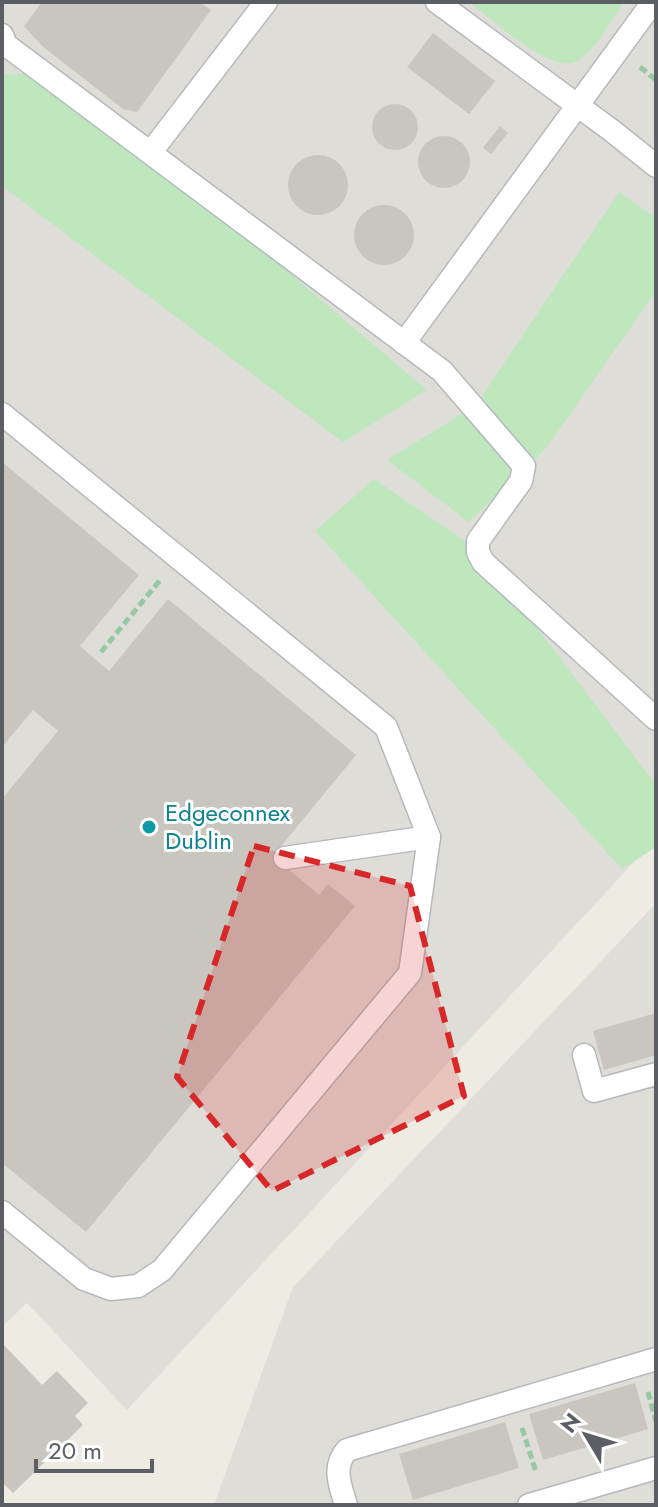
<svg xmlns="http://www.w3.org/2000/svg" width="658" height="1507" viewBox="0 0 658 1507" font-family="Jost,sans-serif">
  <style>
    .industrial { fill: #dfddd7 }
    .green { fill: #bee7be }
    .building { fill: #c9c6c0 }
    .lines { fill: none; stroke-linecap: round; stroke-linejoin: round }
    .service-casing { stroke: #b5b9bd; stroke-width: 25 }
    .path { stroke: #96c8a4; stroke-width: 5; stroke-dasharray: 8 4; stroke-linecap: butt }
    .service { stroke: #fff; stroke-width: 22 }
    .marked { fill: #d62828; fill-opacity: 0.2; stroke: #d62828; stroke-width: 6; stroke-dasharray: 16 10; stroke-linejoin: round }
    .culture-dot { fill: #0f9aa8; stroke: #fff; stroke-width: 3 }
    .labels { text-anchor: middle; stroke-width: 6; stroke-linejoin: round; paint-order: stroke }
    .culture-label { font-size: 24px; fill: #0d838f; stroke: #fff; text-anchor: start }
  </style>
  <rect width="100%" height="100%" fill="#eeebe2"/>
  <g class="industrial">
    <polygon points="2,2 656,2 656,838 127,1410 27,1303 2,1327"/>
    <polygon points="656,903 656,1505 214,1505 293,1287"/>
  </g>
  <g class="green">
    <path d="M624,2C611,20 597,49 577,61C552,76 491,18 470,3Z"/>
    <polygon points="53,72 427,390 343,442 2,186 2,75"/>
    <polygon points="619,192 656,218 656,291 547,447 469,522 387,460 476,405"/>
    <polygon points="374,479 478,550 656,785 656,847 622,869 315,531"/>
  </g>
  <g class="building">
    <polygon points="42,2 199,2 211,10 137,112 123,109 42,46 24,26"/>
    <polygon points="433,33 495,81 469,114 407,67"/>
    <circle cx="395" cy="127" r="23"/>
    <polygon points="500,126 508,133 491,154 483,148"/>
    <circle cx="444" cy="162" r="26"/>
    <circle cx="318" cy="185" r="30"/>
    <circle cx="384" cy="235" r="30"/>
    <polygon points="2,462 139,575 80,646 109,671 168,599 356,755 273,856 319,895 328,884 355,906 86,1232 2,1163 2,799 58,731 33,710 2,747"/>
    <polygon points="656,1013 656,1055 604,1070 593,1031"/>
    <polygon points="2,1343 42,1385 57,1371 88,1403 75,1416 83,1425 13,1493 2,1482"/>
    <polygon points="635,1383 648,1429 543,1460 529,1414"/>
    <polygon points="505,1422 519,1468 413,1500 399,1454"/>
  </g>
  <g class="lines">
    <defs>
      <g id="service">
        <polyline points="437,2 611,130 656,166"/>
        <polyline points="2,35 6,45 442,371 524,466 521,481 478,541 478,552 483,562 656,719"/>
        <polyline points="151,152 266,2"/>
        <polyline points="404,343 653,2"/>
        <polyline points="2,414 386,727 429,837 410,973 162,1270 138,1286 111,1289 84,1279 2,1212"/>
        <polyline points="285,858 429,837"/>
        <polyline points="584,1055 594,1091 656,1074"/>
        <path d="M346,1505C340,1485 332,1467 347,1450L656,1359"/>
        <polyline points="529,1505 656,1468"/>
      </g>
    </defs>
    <use href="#service" class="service-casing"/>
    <g class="path">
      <polyline points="640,67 656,80"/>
      <polyline points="101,652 161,579"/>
      <polyline points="648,1392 656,1422"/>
      <polyline points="522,1428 536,1472"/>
    </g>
    <use href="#service" class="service"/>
  </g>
  <path class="marked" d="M254,846L410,886L464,1096L272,1191L177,1077Z"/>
  <circle class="culture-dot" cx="149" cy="827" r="8"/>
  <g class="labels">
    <g class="culture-label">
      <text x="165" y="821">Edgeconnex<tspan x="165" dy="28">Dublin</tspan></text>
    </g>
  </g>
  <rect width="658" height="1507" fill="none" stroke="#5b5f64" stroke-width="8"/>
  <g transform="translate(586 1435) rotate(308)" stroke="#ffffff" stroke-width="6" paint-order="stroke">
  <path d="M0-6L14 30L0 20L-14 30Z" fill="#5b5f64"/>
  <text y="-12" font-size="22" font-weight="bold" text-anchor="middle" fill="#5b5f64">N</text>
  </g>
  <path d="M36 1459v12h116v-12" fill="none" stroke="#5b5f64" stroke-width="4"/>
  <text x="48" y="1459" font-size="24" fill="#5b5f64" stroke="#ffffff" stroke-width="6" paint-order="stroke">20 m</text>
</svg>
